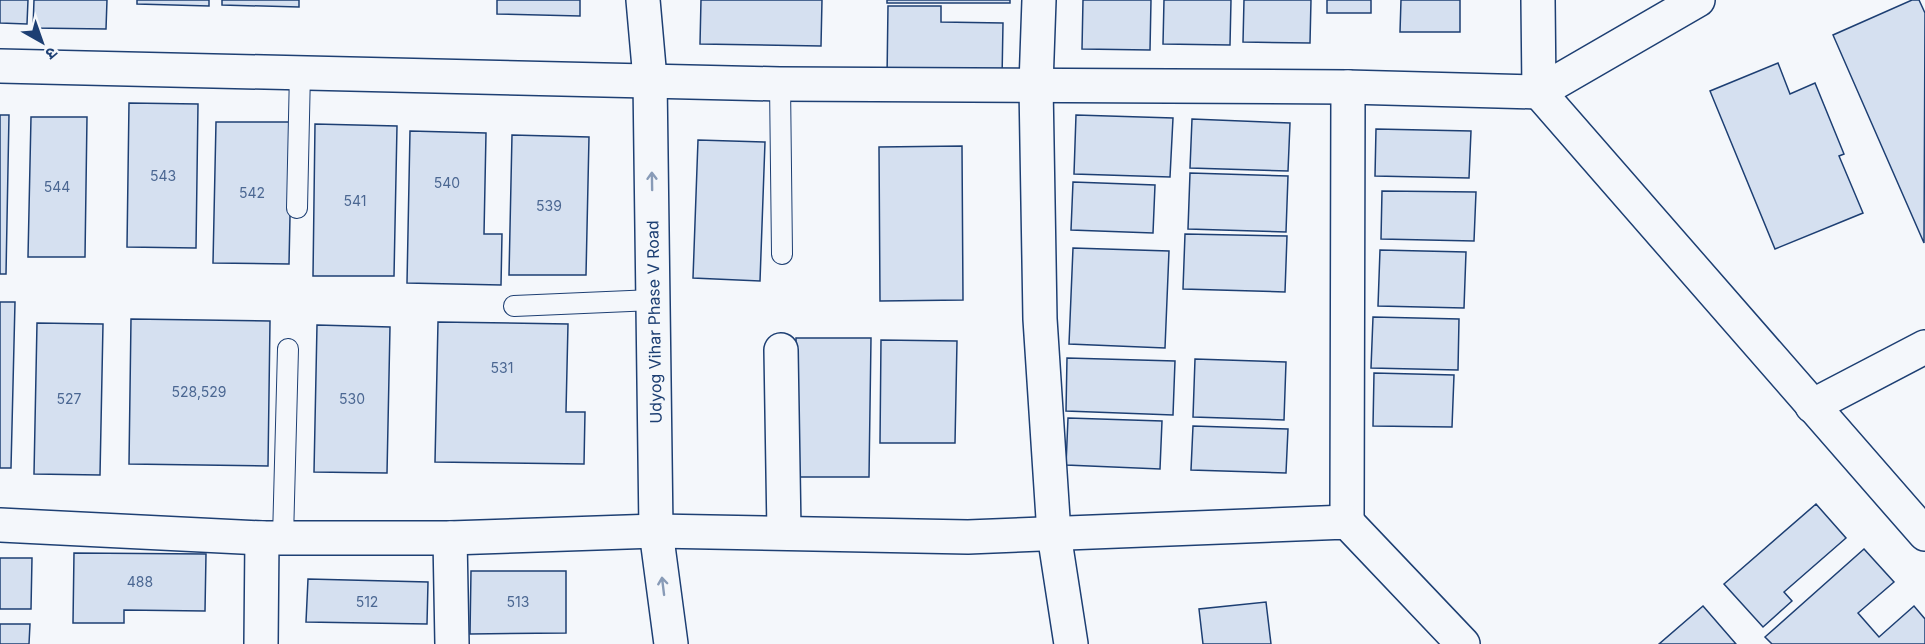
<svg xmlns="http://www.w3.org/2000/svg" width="1925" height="644" viewBox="0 0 1925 644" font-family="Inter,'Noto Sans Devanagari',sans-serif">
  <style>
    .building { fill: #d5e0f0; stroke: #1d3f73; stroke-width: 1.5 }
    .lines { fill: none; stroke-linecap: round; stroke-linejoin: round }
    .lane-casing { stroke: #1d3f73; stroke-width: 22 }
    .street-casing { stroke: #1d3f73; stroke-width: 36 }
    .secondary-casing { stroke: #1d3f73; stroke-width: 36 }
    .lane { stroke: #f4f7fb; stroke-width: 20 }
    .street { stroke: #f4f7fb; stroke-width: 33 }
    .secondary { stroke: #f4f7fb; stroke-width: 33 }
    .oneway { stroke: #889bb7 }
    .labels { text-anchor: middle; stroke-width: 4.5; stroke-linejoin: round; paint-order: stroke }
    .number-label { font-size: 14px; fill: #4b6792 }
    .street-label { font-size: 16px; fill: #1d3f73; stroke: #f4f7fb }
  </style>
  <rect width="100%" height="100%" fill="#f4f7fb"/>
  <g class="building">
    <polygon points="0,0 28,0 27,24 0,23"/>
    <polygon points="34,0 107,0 106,29 33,28"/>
    <polygon points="137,0 209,0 209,6 137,4"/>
    <polygon points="222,0 299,0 299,7 222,5"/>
    <polygon points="497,0 580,0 580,16 497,14"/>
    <polygon points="701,0 822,0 821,46 700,44"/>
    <rect x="887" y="0" width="123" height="3"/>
    <polygon points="1083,0 1151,0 1150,50 1082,49"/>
    <polygon points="1164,0 1231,0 1230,45 1163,44"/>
    <polygon points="1244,0 1311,0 1310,43 1243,42"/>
    <rect x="1327" y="0" width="44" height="13"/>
    <polygon points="1401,0 1460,0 1460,32 1400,32"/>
    <polygon points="1912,0 1919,0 1925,13 1924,243 1833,35"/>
    <polygon points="888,6 941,6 941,22 1003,23 1002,79 887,78"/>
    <polygon points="1778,63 1790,94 1815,83 1844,154 1839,156 1863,213 1775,249 1710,91"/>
    <polygon points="129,103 198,104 196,248 127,247"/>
    <polygon points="0,115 9,115 6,274 0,274"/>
    <polygon points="1076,115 1173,118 1170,177 1074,174"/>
    <polygon points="31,117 87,117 85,257 28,257"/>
    <polygon points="1192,119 1290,123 1288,171 1190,168"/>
    <polygon points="216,122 292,122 289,264 213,263"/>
    <polygon points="315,124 397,126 394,276 313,276"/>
    <polygon points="1376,129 1471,131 1469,178 1375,176"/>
    <polygon points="410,131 486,133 484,234 502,234 501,285 407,283"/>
    <polygon points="512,135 589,137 586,275 509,275"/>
    <polygon points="698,140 765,142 760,281 693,278"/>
    <polygon points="962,146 963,300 880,301 879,147"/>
    <polygon points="1190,173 1288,176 1286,232 1188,229"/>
    <polygon points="1073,182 1155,185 1153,233 1071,230"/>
    <polygon points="1382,191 1476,192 1474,241 1381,239"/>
    <polygon points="1185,234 1287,236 1285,292 1183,289"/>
    <polygon points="1073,248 1169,251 1165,348 1069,344"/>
    <polygon points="1380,250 1466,252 1464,308 1378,306"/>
    <polygon points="0,302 15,302 11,468 0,468"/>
    <polygon points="1373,317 1459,319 1458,370 1371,368"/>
    <polygon points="131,319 270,321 268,466 129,464"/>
    <polygon points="438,322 568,324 566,412 585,412 584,464 435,462"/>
    <polygon points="37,323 103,324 100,475 34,474"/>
    <polygon points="317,325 390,327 387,473 314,472"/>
    <polygon points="796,338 871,338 869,477 796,477"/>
    <polygon points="881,340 957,341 955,443 880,443"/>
    <polygon points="1067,358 1175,361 1173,415 1066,411"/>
    <polygon points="1195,359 1286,362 1284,420 1193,417"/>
    <polygon points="1374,373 1454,375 1452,427 1373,426"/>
    <polygon points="1068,418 1162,421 1160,469 1066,465"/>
    <polygon points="1193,426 1288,429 1286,473 1191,470"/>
    <polygon points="1816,504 1846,538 1784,592 1792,601 1763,627 1724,584"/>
    <polygon points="1864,549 1894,582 1858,613 1879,637 1914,606 1925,619 1925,644 1772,644 1765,637"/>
    <polygon points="74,553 206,554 205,611 124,610 124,623 73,623"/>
    <polygon points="0,558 32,558 31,609 0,609"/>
    <polygon points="471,571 566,571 566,633 470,634"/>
    <polygon points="308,579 428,582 427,624 306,622"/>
    <polygon points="1266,602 1271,644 1203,644 1199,609"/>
    <polygon points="1703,606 1736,644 1659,644"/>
    <polygon points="0,624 30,624 29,644 0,644"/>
  </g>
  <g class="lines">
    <defs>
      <g id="lane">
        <polyline points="780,84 782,254"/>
        <polyline points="297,208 300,72"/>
        <polyline points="514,306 653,300"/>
        <polyline points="283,538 288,349"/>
      </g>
      <g id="street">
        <polyline points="1039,0 1036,85 1040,319 1054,534 1071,644"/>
        <polyline points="1538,0 1539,92 1925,534"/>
        <polyline points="0,66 780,84 1348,87 1539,92 1698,0"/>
        <polyline points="781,350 784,532"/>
        <polyline points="1812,406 1925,347"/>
        <polyline points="1347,522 1348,87"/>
        <polyline points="0,525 262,538 450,538 656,531 968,537 1347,522 1463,644"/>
        <polyline points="450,538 452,644"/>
        <polyline points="261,644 262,538"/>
      </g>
      <polyline id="secondary" points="643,0 650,79 656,531 671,644"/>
    </defs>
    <use href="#lane" class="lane-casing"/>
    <use href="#street" class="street-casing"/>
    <use href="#secondary" class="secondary-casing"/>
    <use href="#lane" class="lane"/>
    <use href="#street" class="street"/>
    <use href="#secondary" class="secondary"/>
  </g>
  <defs><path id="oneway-shaft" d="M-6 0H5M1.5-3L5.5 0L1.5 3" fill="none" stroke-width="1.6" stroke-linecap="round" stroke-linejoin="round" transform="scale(1.5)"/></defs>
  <g class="oneway">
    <use href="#oneway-shaft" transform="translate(652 181) rotate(-91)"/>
    <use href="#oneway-shaft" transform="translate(663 586) rotate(-97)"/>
  </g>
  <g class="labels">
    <g class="number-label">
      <text x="163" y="181">543</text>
      <text x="447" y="188">540</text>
      <text x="57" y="192">544</text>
      <text x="252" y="198">542</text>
      <text x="355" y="206">541</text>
      <text x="549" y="211">539</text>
      <text x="502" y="373">531</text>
      <text x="199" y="397">528,529</text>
      <text x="69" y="404">527</text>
      <text x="352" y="404">530</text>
      <text x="140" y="587">488</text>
      <text x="367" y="607">512</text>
      <text x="518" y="607">513</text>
    </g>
    <g class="street-label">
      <text transform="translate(654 322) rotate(-91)" y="6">Udyog Vihar Phase V Road</text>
    </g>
  </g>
  <g transform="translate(42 42) rotate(140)" stroke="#f4f7fb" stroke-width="4.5" paint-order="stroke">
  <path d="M0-4.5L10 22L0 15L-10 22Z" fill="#1d3f73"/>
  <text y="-9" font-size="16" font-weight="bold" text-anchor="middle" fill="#1d3f73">उ</text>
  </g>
</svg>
